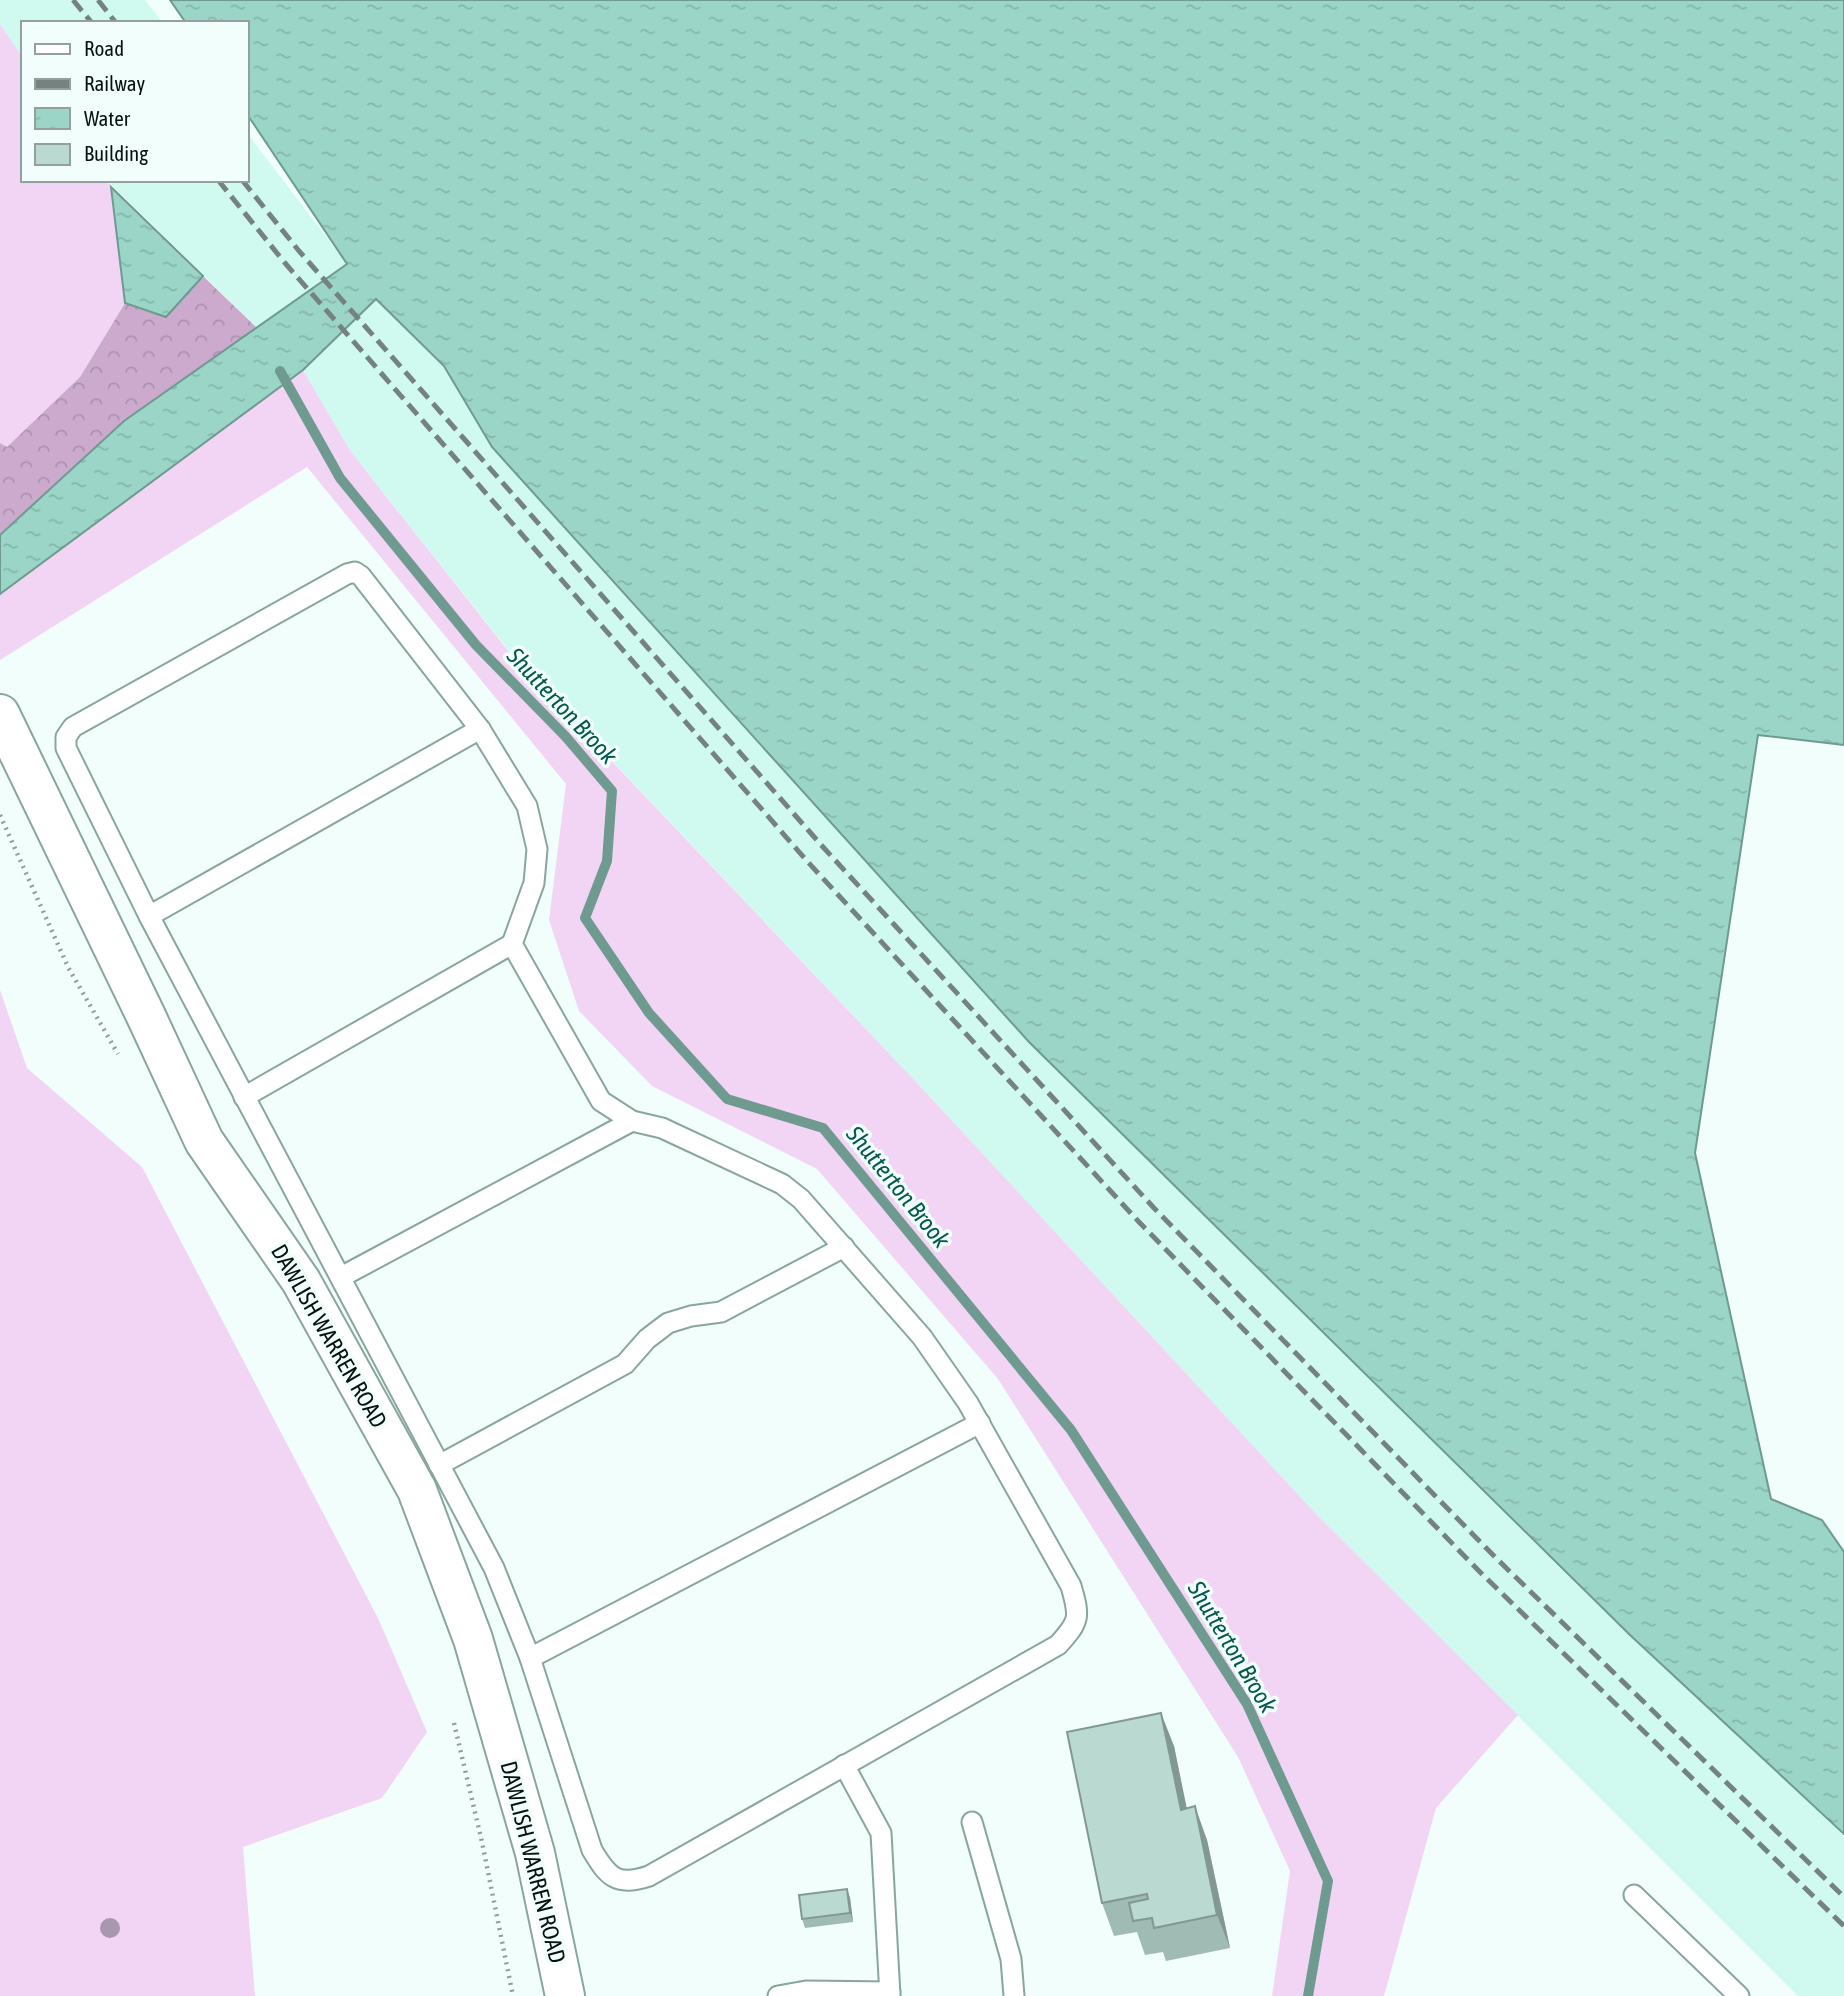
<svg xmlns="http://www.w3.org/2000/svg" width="1844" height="1996" viewBox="0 0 1844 1996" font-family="'Asap Condensed',sans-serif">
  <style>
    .built { fill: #d0faf0 }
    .grass { fill: #f2d5f5 }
    .forest { fill: url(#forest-crowns) }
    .water { fill: url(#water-ripples); stroke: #6f9a90; stroke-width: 2 }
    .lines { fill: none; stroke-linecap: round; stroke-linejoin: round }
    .stream { stroke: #6f9a90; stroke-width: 10 }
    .lane-casing { stroke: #88a69f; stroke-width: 23 }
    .secondary-casing { stroke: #88a69f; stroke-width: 42 }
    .path { stroke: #919e9b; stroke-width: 4.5; stroke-dasharray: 2 5; stroke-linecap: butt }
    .lane { stroke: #fff; stroke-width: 19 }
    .secondary { stroke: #fff; stroke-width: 38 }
    .rail { stroke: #76827f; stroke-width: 5; stroke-dasharray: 14 7; stroke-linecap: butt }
    .tree { fill: #a997b0 }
    .wall { fill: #9fbbb4 }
    .shaded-wall { fill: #829892 }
    .building { fill: #b9d9d1; stroke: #829892; stroke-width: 2 }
    .labels { text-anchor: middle; stroke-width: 7; stroke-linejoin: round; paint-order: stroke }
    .street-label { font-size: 23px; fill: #07120f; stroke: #f1fefb }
    .water-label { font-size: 24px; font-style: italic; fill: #05584c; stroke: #f1fefb }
  </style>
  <defs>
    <pattern id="forest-crowns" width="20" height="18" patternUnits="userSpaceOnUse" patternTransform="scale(1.75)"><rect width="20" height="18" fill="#cbaace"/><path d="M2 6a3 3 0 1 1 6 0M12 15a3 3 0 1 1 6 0" fill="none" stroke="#ad91b0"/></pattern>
    <pattern id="water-ripples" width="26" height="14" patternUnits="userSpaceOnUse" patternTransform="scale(1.75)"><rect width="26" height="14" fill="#9bd5c7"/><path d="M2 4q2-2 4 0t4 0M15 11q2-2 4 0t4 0" fill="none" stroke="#84b6aa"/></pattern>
  </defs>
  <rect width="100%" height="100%" fill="#f1fefb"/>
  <g class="built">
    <polygon points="0,0 145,0 163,23 23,23 23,58 0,24"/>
    <polygon points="247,133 347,264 258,329 107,180 247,180"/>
    <polygon points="376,299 444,366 492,447 1029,1042 1630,1635 1844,1834 1844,1996 1798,1996 1318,1516 918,1084 514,657 351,452 303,370"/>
  </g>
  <g class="grass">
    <polygon points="0,24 23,58 23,180 107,180 111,187 125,303 80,377 7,448 0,443"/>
    <polygon points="303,370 351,452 514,658 918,1084 1318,1516 1518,1715 1436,1808 1384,1996 1272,1996 1290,1871 1238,1757 998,1379 817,1169 652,1086 579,1011 549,920 566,784 307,467 0,660 0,594"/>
    <polygon points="0,990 27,1068 142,1167 378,1618 427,1732 382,1798 243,1847 255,1996 0,1996"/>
  </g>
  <polygon class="forest" points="203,276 258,329 124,421 0,535 0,443 7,447 80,377 125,303 166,317"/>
  <g class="water">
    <polygon points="170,0 1844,0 1844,745 1758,735 1695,1153 1771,1499 1822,1520 1844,1552 1844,1834 1630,1635 1029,1042 492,447 444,366 376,299 303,370 0,594 0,535 124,421 347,264 247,114 247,23 186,23"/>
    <polygon points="111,187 203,276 166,317 125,303"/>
  </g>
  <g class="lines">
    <polyline class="stream" points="280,371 340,478 476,645 566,737 612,791 607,861 585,918 649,1013 727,1099 823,1128 1071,1430 1247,1704 1328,1881 1308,1996"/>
    <defs>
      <g id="lane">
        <path d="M355,572L361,576L480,729L527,806L537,849L534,883L512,944L601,1101L632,1121L662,1128L782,1184L801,1199L922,1337L968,1403L1071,1586C1080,1617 1080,1621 1058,1645L649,1876C617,1887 608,1877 592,1850L530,1658L494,1568L149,916L66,748V737L73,727L347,574Z"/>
        <polyline points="149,916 480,729"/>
        <polyline points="244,1097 512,944"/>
        <polyline points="341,1277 632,1121"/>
        <polyline points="439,1465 625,1364 647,1339 668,1323 691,1316 721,1312 844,1247"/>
        <polyline points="530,1658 980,1423"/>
        <polyline points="844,1765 881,1833 890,1996"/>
        <polyline points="972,1822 1011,1959 1014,1996"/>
        <polyline points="1634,1895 1739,1996"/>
        <polyline points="778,1996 806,1991 890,1992"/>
      </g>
      <polyline id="secondary" points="0,714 146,1016 204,1141 301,1281 417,1490 473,1639 535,1853 565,1996"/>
    </defs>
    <use href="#lane" class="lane-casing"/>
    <use href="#secondary" class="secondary-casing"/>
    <g class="path">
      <polyline points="0,815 68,967 118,1054"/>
      <polyline points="454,1723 482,1842 513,1996"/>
    </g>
    <use href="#lane" class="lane"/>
    <use href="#secondary" class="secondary"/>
    <g class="rail">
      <polyline points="73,0 92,23"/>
      <polyline points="98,0 116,23"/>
      <polyline points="218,180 285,263 807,861 1139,1222 1481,1573 1844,1926"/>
      <polyline points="242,180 299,251 378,341 823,847 1154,1208 1496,1558 1844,1897"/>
    </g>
  </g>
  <circle class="tree" cx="110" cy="1928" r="10"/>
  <g class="wall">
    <polygon points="1174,1746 1186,1808 1207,1840 1230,1948 1166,1961 1163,1952 1145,1955 1137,1932 1114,1936 1102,1903"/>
    <polygon points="847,1889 850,1898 853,1922 805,1928 802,1919"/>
  </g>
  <g class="shaded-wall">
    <polygon points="1161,1713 1174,1746 1194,1843 1181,1810"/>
    <polygon points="1195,1806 1207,1840 1230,1948 1217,1915"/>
    <polygon points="847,1889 850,1898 853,1922 850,1913"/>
  </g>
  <g class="building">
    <polygon points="1161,1713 1181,1810 1195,1806 1217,1915 1154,1928 1152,1918 1133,1921 1129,1903 1148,1899 1147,1894 1102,1903 1067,1732"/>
    <polygon points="847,1889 850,1913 802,1919 799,1895"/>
  </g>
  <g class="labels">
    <g class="street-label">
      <text transform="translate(329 1336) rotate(60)" y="8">DAWLISH WARREN ROAD</text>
      <text transform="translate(533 1862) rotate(76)" y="8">DAWLISH WARREN ROAD</text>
    </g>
    <g class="water-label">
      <text transform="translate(562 706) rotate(47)" y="8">Shutterton Brook</text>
      <text transform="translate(898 1187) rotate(51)" y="8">Shutterton Brook</text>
      <text transform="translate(1232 1647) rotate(59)" y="8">Shutterton Brook</text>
    </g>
  </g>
  <rect x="21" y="21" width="228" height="161" fill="#f1fefb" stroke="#93a09d" stroke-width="2"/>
  <rect x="35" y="44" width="35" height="10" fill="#ffffff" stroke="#93a09d" stroke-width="2"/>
  <text x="84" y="56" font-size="21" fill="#07120f">Road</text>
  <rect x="35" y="79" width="35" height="10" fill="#76827f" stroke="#93a09d" stroke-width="2"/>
  <text x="84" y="91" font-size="21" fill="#07120f">Railway</text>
  <rect x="35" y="108" width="35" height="21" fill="url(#water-ripples)" stroke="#93a09d" stroke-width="2"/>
  <text x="84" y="126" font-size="21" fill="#07120f">Water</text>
  <rect x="35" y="144" width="35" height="21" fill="#b9d9d1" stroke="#93a09d" stroke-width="2"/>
  <text x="84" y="161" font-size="21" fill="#07120f">Building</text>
</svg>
